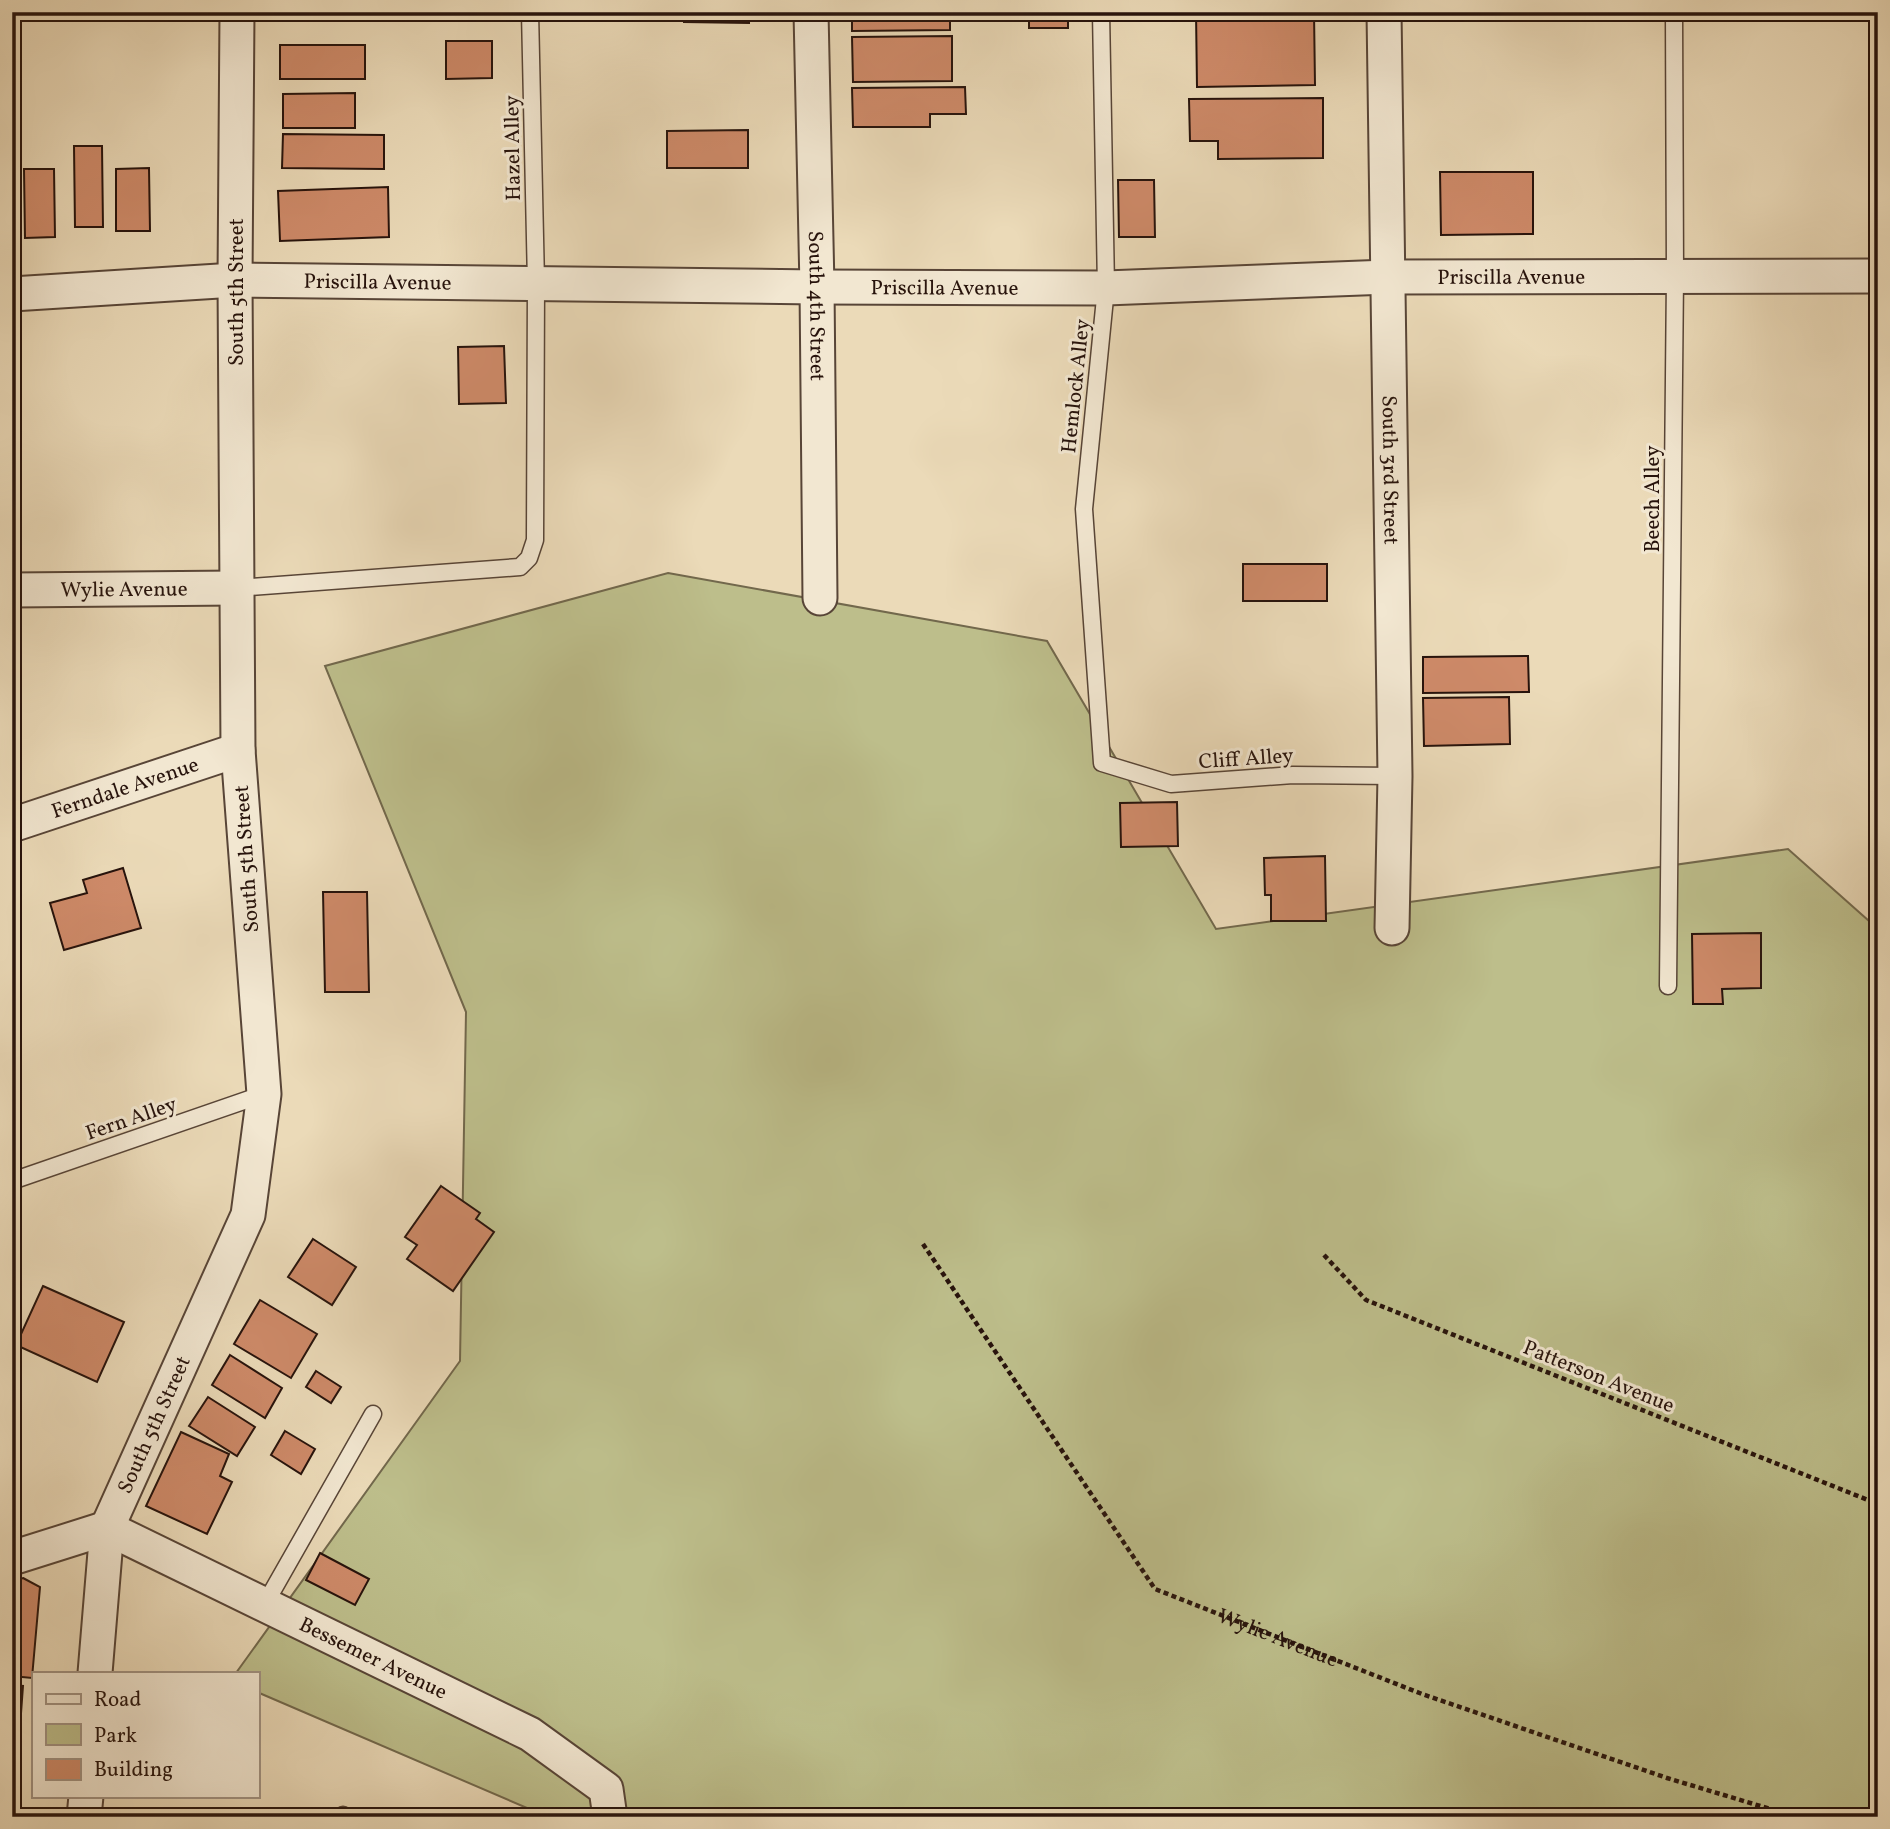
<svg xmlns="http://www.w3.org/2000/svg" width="1890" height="1829" viewBox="0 0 1890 1829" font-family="Vollkorn,serif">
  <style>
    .green { fill: #bdbe8b; stroke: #72684c; stroke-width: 2 }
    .building { fill: #ce8a69; stroke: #27130c; stroke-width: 2 }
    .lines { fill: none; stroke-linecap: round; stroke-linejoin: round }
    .service-casing { stroke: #584537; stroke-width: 19 }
    .minor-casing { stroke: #584537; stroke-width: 37 }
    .path { stroke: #27130c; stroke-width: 4.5; stroke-dasharray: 5 3.5; stroke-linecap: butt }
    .service { stroke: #f2e7d1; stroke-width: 16 }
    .minor { stroke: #f2e7d1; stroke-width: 33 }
    .labels { text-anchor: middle; stroke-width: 6; stroke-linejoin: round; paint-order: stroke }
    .street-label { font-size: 21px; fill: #27130c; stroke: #f2e7d1 }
  </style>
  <rect width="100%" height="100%" fill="#ebdab8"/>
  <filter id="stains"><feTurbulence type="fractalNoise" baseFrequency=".00286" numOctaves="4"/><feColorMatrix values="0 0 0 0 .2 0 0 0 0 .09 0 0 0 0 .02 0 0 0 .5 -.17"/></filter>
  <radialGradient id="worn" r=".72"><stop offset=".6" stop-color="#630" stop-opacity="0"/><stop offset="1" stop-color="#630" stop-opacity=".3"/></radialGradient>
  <polygon class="green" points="668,573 1047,641 1216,929 1788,849 1878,929 1878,1817 548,1817 257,1692 257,1673 236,1673 460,1361 466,1012 325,666"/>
  <g class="building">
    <polygon points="684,12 749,12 749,23 684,22"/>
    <polygon points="852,12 950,12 950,30 852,31"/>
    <rect x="1029" y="12" width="39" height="16"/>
    <polygon points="1196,12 1314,12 1315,85 1197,87"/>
    <rect x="1433" y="12" width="66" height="1"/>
    <polygon points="952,36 952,81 853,82 852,37"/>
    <polygon points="446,41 492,41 492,78 446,79"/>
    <rect x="280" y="45" width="85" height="34"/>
    <polygon points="965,87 966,114 930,114 930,127 853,127 852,88"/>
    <polygon points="355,93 355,128 283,128 283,94"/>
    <polygon points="1323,98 1323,158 1218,159 1218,141 1190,141 1189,99"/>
    <polygon points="748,130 748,168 667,168 667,131"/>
    <polygon points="283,134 384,135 384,169 282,168"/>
    <polygon points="74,146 102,146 103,227 75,227"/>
    <rect x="12" y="148" width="6" height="40"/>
    <polygon points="149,168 150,231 116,231 116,169"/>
    <polygon points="24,169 54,169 55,237 25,238"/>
    <polygon points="1440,172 1533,172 1533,234 1441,235"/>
    <polygon points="1118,180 1154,180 1155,237 1119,237"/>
    <polygon points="388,187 389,237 280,241 278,191"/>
    <polygon points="504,346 506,403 459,404 458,347"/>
    <rect x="1243" y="564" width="84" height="37"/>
    <polygon points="1528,656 1529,692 1423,693 1423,657"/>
    <polygon points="1509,697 1510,744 1424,746 1423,698"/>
    <polygon points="1177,802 1178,846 1121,847 1120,803"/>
    <polygon points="1325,856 1326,921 1271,921 1271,895 1265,895 1264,858"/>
    <polygon points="123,868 141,928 64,950 50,903 87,893 83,880"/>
    <polygon points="323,892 367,892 369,992 325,992"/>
    <polygon points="1761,933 1761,988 1722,989 1723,1004 1693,1004 1692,934"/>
    <polygon points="441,1186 480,1213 476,1219 494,1232 453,1291 407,1259 417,1245 405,1237"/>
    <polygon points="313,1239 356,1267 332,1305 288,1277"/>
    <polygon points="43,1286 124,1322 97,1382 16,1345"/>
    <polygon points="260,1300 317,1334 291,1378 234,1344"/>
    <polygon points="230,1355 282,1388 265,1418 212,1385"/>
    <polygon points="316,1371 341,1387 331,1403 306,1387"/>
    <polygon points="208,1397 255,1427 237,1456 189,1426"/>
    <polygon points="285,1431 315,1449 301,1474 271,1455"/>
    <polygon points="181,1432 229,1454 220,1476 232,1482 207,1534 146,1506"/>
    <polygon points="320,1553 369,1579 355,1605 306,1580"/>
    <polygon points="23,1578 40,1587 32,1678 12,1676 12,1582"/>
    <polygon points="12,1685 23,1686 20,1727 12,1726"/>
    <polygon points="12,1745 17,1746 14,1780 12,1780"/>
  </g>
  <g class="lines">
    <defs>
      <g id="service">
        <polyline points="1101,12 1106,288 1084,509 1102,763 1171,784 1293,775 1395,776"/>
        <polyline points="237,588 520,567 529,558 535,540 536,283 530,12"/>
        <polyline points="1668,986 1675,276 1674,12"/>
        <polyline points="12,1181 264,1094"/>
        <polyline points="265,1604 373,1414"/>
        <polyline points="343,1817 343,1815"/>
      </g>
      <g id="minor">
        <path id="s2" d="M811,12L817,287L820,598"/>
        <path id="s3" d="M1384,12L1395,776L1392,928"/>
        <path id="s4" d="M12,294L235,280L817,287L1106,288L1388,277L1878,276"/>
        <path id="s5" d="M12,590L237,588"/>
        <path id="s6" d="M12,825L238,750"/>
        <path id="s7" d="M12,1558L107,1528L530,1734L606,1789L610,1817"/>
        <path id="s8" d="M95,1673L107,1528L248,1215L264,1094L238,750L235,280L237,12"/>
        <polyline points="84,1817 86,1796"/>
      </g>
    </defs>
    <use href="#service" class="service-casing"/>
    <use href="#minor" class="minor-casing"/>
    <g class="path">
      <path id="s1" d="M923,1244L1155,1589L1422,1694L1667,1778L1797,1817"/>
      <polyline points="1324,1255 1366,1300 1878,1504"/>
    </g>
    <use href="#service" class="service"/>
    <use href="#minor" class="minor"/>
  </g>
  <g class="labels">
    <g class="street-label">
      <text transform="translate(512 148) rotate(-91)" y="7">Hazel Alley</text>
      <text dy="7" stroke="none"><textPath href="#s4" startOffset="1500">Priscilla Avenue</textPath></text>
      <text dy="7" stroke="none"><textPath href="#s4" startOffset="366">Priscilla Avenue</textPath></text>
      <text dy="7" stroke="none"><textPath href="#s4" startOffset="933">Priscilla Avenue</textPath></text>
      <text transform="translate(236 292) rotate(-90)" y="7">South 5th Street</text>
      <text dy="7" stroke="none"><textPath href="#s2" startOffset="294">South 4th Street</textPath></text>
      <text transform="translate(1075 386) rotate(-84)" y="7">Hemlock Alley</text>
      <text dy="7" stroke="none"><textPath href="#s3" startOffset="458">South 3rd Street</textPath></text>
      <text transform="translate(1652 499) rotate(-90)" y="7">Beech Alley</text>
      <text dy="7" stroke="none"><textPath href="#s5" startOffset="112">Wylie Avenue</textPath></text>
      <text transform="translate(1246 758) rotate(-4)" y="7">Cliff Alley</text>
      <text dy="7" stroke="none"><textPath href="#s6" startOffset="119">Ferndale Avenue</textPath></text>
      <text transform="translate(246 859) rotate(-94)" y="7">South 5th Street</text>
      <text transform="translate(131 1118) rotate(-19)" y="7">Fern Alley</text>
      <text transform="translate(1599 1376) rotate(22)" y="7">Patterson Avenue</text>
      <text dy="7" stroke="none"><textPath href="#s8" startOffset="259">South 5th Street</textPath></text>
      <text dy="7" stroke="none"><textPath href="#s1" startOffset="548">Wylie Avenue</textPath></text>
      <text dy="7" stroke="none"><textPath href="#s7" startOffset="396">Bessemer Avenue</textPath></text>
    </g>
  </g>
  <rect width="1890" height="1829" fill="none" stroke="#ebdab8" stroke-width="42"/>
  <rect x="14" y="14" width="1862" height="1801" fill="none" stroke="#27130c" stroke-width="3.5"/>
  <rect x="21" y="21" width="1848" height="1787" fill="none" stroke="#27130c" stroke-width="2"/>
  <rect x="32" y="1672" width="228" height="126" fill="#f2e7d1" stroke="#a19282" stroke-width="2"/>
  <rect x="46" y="1694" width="35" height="10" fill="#f2e7d1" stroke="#a19282" stroke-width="2"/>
  <text x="94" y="1706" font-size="21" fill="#27130c">Road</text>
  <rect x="46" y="1724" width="35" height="21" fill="#bdbe8b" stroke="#a19282" stroke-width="2"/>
  <text x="94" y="1742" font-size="21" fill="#27130c">Park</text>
  <rect x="46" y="1759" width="35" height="21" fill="#ce8a69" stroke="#a19282" stroke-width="2"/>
  <text x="94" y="1776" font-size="21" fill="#27130c">Building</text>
  <rect width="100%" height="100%" filter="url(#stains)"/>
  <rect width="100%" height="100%" fill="url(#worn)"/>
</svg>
